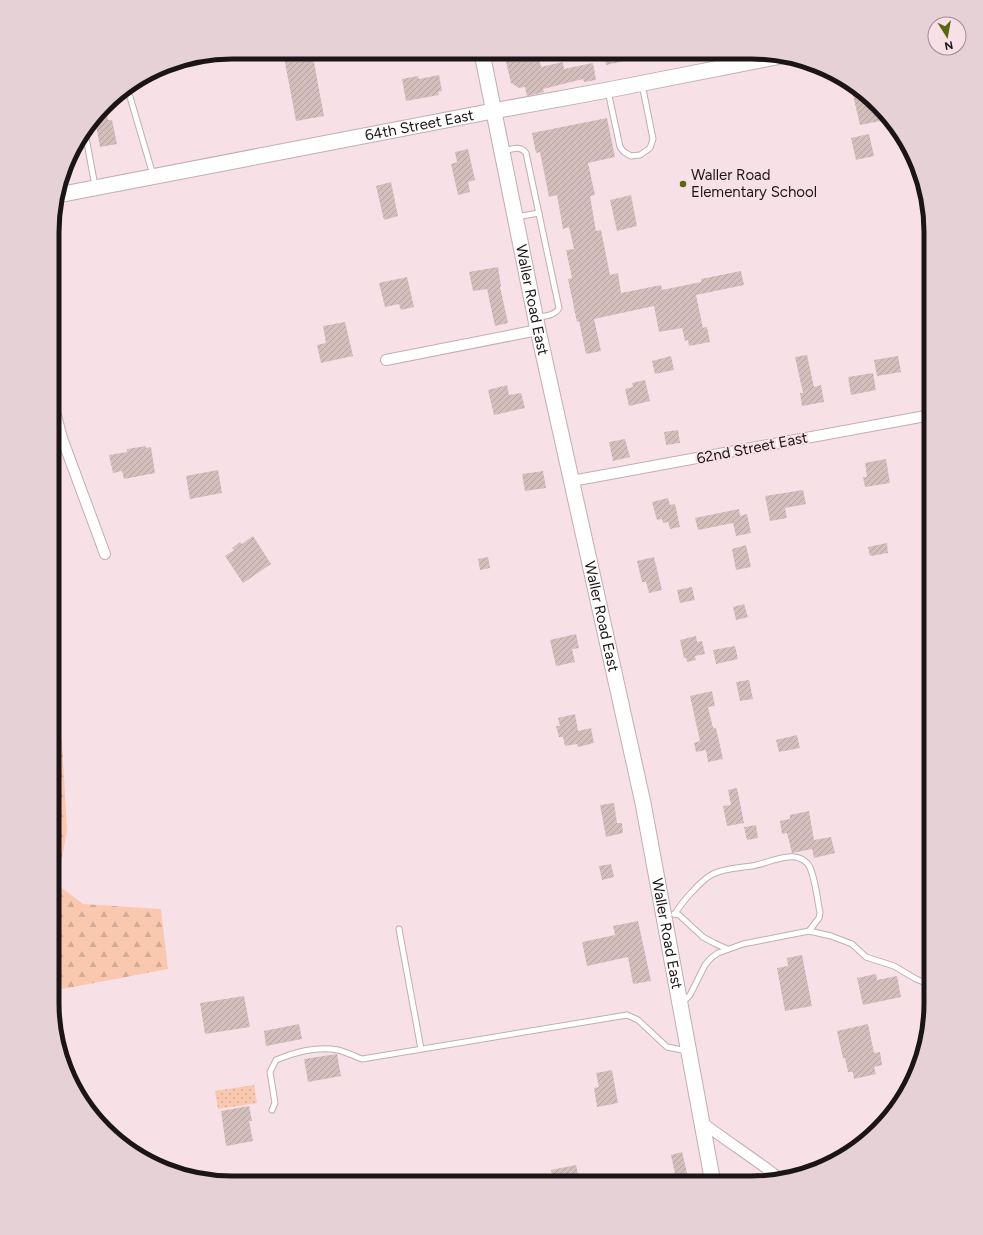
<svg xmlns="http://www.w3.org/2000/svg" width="983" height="1235" viewBox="0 0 983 1235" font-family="Figtree,sans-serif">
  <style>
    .forest { fill: url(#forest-firs) }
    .park { fill: url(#park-dots) }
    .building { fill: url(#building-hatch) }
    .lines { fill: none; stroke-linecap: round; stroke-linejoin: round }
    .lane-casing { stroke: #c2adb2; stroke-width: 7 }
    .street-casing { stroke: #c2adb2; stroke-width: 12 }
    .secondary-casing { stroke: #c2adb2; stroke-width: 17 }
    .lane { stroke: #fff; stroke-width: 5 }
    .street { stroke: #fff; stroke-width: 10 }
    .secondary { stroke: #fff; stroke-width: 15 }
    .poi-dot { fill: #59680f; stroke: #f7e1e7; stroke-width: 1.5 }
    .labels { text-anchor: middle; stroke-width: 4; stroke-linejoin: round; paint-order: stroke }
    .street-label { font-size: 15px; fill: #1c1517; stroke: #f7e1e7 }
    .poi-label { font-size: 15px; fill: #1c1517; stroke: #f7e1e7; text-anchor: start }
    .rim { fill: none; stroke: #1c1517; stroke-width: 5 }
  </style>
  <defs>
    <pattern id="forest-firs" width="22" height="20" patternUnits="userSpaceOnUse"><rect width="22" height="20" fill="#fac8af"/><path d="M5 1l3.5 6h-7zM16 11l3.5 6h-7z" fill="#d6ab96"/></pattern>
    <pattern id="park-dots" width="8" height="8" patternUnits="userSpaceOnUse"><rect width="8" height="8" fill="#fac8af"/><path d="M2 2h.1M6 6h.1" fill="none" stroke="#d6ab96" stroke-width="1.8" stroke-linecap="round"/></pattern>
    <pattern id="building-hatch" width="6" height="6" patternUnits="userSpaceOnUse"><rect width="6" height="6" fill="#d4bebc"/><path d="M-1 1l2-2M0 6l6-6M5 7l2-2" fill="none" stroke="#b5a2a1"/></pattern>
  </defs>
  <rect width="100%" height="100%" fill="#f7e1e7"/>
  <polygon class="forest" points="53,717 62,741 67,831 57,884 83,904 161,909 168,969 52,991"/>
  <polygon class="park" points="254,1085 257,1103 218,1109 215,1091"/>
  <g class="building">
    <polygon points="312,52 324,116 296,121 284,57"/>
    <polygon points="504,53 514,53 515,55 526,53 538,53 541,67 563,62 564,69 593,63 596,80 584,82 583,79 543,89 544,92 527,96 525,87 519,88 511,83"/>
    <polygon points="604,53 638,53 638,58 606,65"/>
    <polygon points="439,75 442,91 438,92 439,95 406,101 402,79 418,76 419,79"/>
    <polygon points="861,93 876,109 886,120 860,125 853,95"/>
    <polygon points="106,106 108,120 112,120 117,144 100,147 95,119"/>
    <polygon points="607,118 615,157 588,163 595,195 590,196 596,231 601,230 610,275 618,273 621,293 661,285 662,290 701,282 701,279 741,271 744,285 696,295 703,328 707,327 710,342 689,346 688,340 685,341 682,328 659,332 654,306 594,319 601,351 586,354 579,321 577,322 568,279 572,278 566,250 574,249 569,227 563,229 557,195 549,197 540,152 536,153 532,133"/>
    <polygon points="869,134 874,156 856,160 851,138"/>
    <polygon points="468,149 475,180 468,182 470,192 458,195 451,164 457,162 455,152"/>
    <polygon points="391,182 398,216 384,220 376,186"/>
    <polygon points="631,195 637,226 617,231 610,200"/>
    <polygon points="498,267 501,286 500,287 508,323 495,326 487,289 473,291 469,272"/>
    <polygon points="407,277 414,307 401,310 399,304 385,307 379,283"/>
    <polygon points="345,322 353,356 321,363 317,345 326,343 323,326"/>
    <polygon points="807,355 814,387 821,385 824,402 802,406 800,393 803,393 795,357"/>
    <polygon points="671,356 674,370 655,374 652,361"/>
    <polygon points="898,356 901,372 877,376 874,360"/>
    <polygon points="873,373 876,390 851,395 848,377"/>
    <polygon points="645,380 650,401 629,406 625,389 633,387 632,383"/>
    <polygon points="507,385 509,395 521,393 525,408 494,415 488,390"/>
    <polygon points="678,430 680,443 666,445 664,432"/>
    <polygon points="625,439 630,457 613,461 609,442"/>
    <polygon points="146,446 146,448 151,447 155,473 124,479 122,471 113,473 109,455 127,452 127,449"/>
    <polygon points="886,459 890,483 865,487 863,477 867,477 865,463"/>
    <polygon points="218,470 222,493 190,499 186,476"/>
    <polygon points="543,471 546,488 525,491 522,474"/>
    <polygon points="803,490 806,504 785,508 787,518 770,521 765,496"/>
    <polygon points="668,498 670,505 675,504 680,527 670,529 668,522 663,523 662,519 657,520 652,502"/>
    <polygon points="739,509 740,516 747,514 751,533 736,536 733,523 698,530 695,518"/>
    <polygon points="253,536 271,564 243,583 225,556 234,550 232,548 240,542 242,544"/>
    <polygon points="887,543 888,553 870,556 868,547"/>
    <polygon points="746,545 751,567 736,570 732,549"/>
    <polygon points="488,557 490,568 480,570 478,559"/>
    <polygon points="654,557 662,590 649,593 646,582 642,582 637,561"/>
    <polygon points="692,587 695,600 680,603 677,590"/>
    <polygon points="744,604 748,617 736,620 733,607"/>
    <polygon points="576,634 579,648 572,649 575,662 556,666 550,640"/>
    <polygon points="696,636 697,642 702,641 705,654 695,656 696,660 687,662 686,658 684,658 680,640"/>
    <polygon points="735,646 738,659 716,664 713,650"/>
    <polygon points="749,680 753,699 740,701 736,682"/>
    <polygon points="712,691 715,706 708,707 713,728 716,728 723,759 708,762 706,750 696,752 694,743 700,741 690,696"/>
    <polygon points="575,714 578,731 591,728 594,743 578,747 577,744 565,746 563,737 559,737 556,726 560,726 558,718"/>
    <polygon points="797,735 800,748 779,752 776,740"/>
    <polygon points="737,788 744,823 727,826 723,806 731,805 728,790"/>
    <polygon points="614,803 617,823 622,823 623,833 606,837 600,805"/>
    <polygon points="809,811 814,840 831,837 835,853 814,858 812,849 792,853 787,833 782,834 780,821 790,819 790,815"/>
    <polygon points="756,825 758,838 747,840 744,827"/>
    <polygon points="611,864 614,877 602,880 599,866"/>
    <polygon points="638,921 651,981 633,984 628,957 587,966 582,942 615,935 613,926"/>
    <polygon points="802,955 812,1006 785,1011 777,968 788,966 787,958"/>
    <polygon points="876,974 877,980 897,976 901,997 863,1005 857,978"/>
    <polygon points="244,996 250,1027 205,1034 200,1003"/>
    <polygon points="299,1024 302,1039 266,1046 264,1031"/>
    <polygon points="868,1024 874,1053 880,1052 882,1065 874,1067 876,1074 854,1079 853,1072 848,1072 845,1058 843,1058 837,1031"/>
    <polygon points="337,1054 341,1076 308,1082 304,1059"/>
    <polygon points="612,1070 618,1103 597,1107 594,1088 599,1087 596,1073"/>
    <polygon points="249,1106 252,1121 249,1121 253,1141 226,1146 221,1111"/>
    <polygon points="682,1152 689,1181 677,1183 671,1155"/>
    <polygon points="576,1165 579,1178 554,1183 551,1170"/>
  </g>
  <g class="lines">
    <defs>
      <g id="lane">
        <polyline points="125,90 130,97 153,175"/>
        <polyline points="608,91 620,147 624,152 631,156 640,155 650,148 653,139 642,84"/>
        <polyline points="85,132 95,186"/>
        <path d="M503,151C512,149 520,145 526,153L559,308C555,316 544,316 537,317"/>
        <polyline points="516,217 539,213"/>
        <polyline points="674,914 679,915 703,937 714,943 727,949"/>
        <path d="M675,914C681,903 702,879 713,874C725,868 739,868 752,866C764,864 776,858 788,857C795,856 802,858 807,863C814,869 818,903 820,913L819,918L809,931"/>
        <polyline points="399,929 421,1049"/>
        <polyline points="683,1002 690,995 705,965 711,958 718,953 743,944 809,931 831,936 852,944 866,957 894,966 916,979 931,985"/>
        <path d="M272,1110L275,1103L270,1072L276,1060C296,1052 316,1046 338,1050C346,1052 354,1056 362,1059L627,1015L638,1020L667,1047L687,1051"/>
      </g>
      <g id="street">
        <polyline points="386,360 538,330"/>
        <polyline points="53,404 62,438 105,554"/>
        <polyline points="572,481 931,415"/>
        <path d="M703,1123C728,1142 755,1159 779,1178"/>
      </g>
      <g id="secondary">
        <path id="s1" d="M482,53L538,330L643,803L713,1183"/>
        <path id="s2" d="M58,195L493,111L608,90L781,56"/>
      </g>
    </defs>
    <use href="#lane" class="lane-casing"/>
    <use href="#street" class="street-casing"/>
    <use href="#secondary" class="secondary-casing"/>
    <use href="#lane" class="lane"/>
    <use href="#street" class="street"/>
    <use href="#secondary" class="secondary"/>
  </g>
  <circle class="poi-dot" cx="683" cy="184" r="4"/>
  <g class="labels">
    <g class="street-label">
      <text dy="5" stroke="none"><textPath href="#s2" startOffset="368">64th Street East</textPath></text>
      <text dy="5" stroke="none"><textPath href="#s1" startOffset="252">Waller Road East</textPath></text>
      <text transform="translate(752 448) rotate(-11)" y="5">62nd Street East</text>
      <text dy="5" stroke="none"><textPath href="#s1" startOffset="576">Waller Road East</textPath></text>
      <text dy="5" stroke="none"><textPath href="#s1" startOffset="900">Waller Road East</textPath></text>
    </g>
    <g class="poi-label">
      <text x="691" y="180">Waller Road<tspan x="691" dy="17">Elementary School</tspan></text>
    </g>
  </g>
  <path d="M0 0H983V1235H0ZM232 59H751A173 173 0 0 1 924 232V1003A173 173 0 0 1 751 1176H232A173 173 0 0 1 59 1003V232A173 173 0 0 1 232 59Z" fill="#e5d1d6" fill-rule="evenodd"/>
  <path class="rim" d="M232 59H751A173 173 0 0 1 924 232V1003A173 173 0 0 1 751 1176H232A173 173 0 0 1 59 1003V232A173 173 0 0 1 232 59Z"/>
  <g transform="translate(947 36) rotate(169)"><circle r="19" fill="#f7e1e7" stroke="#9f8f94"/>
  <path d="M0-3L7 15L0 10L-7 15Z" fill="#59680f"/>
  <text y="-6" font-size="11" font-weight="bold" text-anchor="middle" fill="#1c1517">N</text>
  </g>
</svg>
